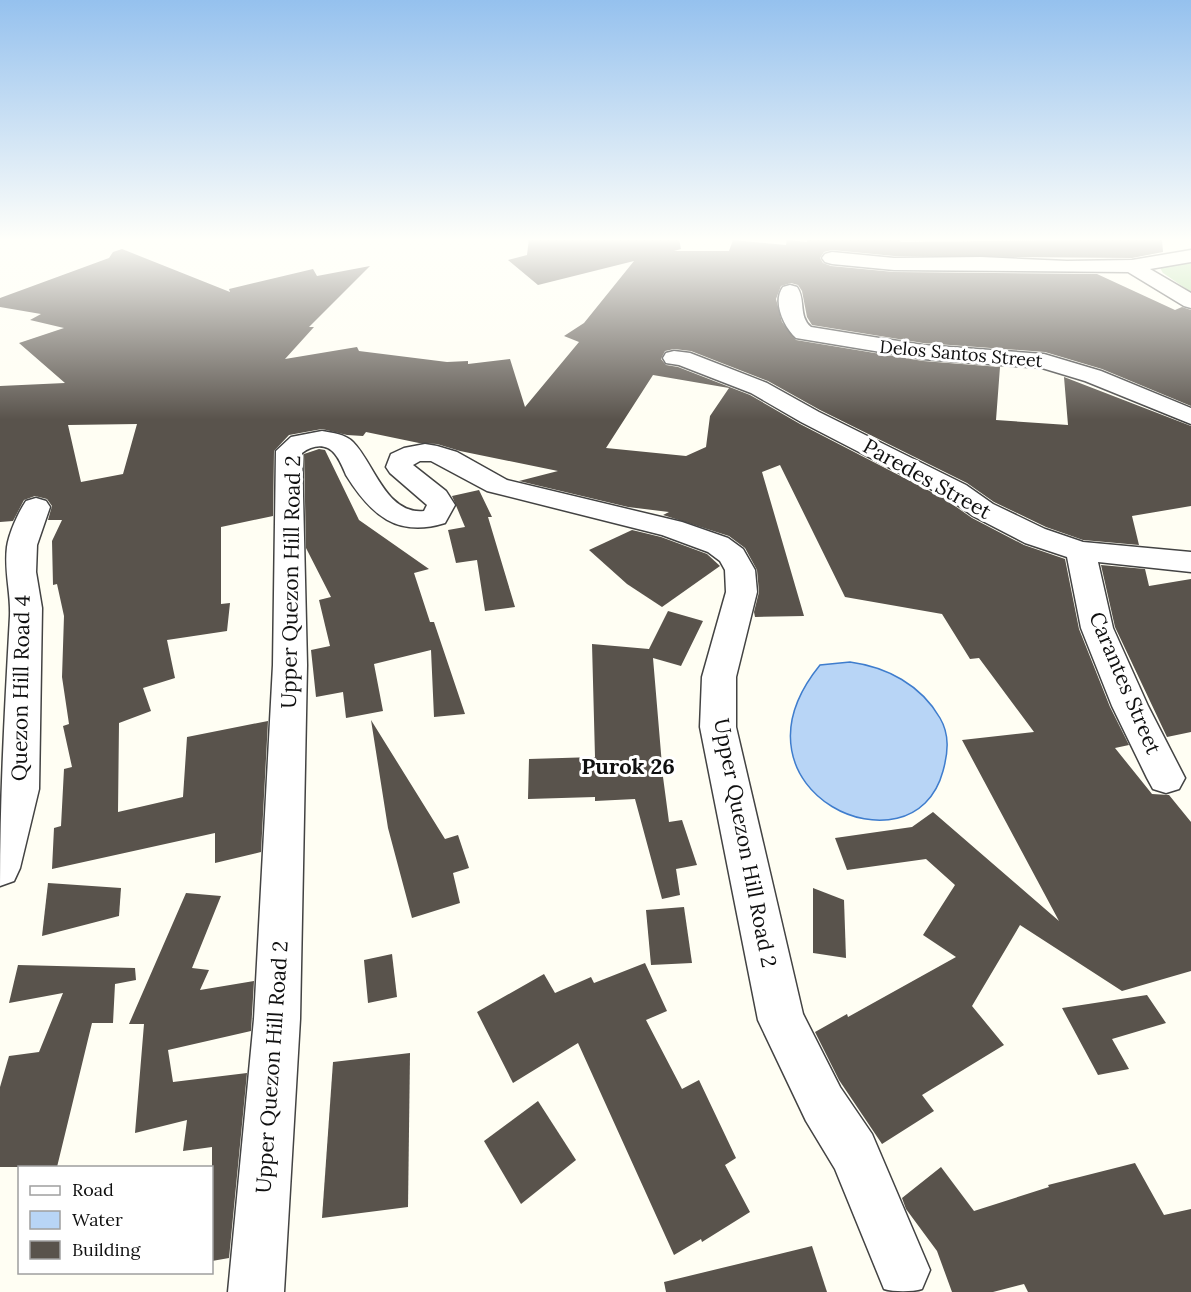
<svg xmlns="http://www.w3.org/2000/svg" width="1191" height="1292" viewBox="0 0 1191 1292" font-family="Lora,serif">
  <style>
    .forest { fill: #addb9b }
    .water { fill: #b8d5f6; stroke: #3f7dcd; stroke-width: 1.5 }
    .building { fill: #59534c; fill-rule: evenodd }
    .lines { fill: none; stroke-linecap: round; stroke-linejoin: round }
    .minor-casing { stroke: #434343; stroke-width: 3 }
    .minor { fill: #fff; fill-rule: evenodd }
    .labels { text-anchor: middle; stroke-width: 6; stroke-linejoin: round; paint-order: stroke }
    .far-street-label { font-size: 18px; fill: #101010; stroke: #fff }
    .street-label { font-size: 21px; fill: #101010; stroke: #fff }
    .neighbourhood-label { font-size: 22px; font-weight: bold; fill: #101010; stroke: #fff }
  </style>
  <rect width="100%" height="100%" fill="#fffef3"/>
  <polygon class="forest" points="1191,261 1191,292 1163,273 1160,268 1163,265"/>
  <path class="water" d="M850,662C887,667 921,685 940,718C950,735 948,753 943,771C914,880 717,792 820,665Z"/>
  <g class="building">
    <path d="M529,239H679L681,249L674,251H729L733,240L786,245L787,240L807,242L808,239H899L901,242L1162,239L1163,252L1132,258L894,256L832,250L824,252L820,258L823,263L831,266L894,272L1097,274L1175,310L1182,307L1191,310V406L1102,369L1045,352L923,343L812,325L807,317L802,291L798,285L791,283L781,286L776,299L782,322L796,340L923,361L1000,367L996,420L1068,425L1064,377L1191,426V506L1132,516L1139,545L1083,540L1046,527L994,502L967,483L820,410L768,381L691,351L674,349L665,351L661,359L666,365L678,367L750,395L800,424L945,499L972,518L1024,545L1065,559L1079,629L1110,707L1129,745L1115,748L1152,794L1169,795L1191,822V971L1122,991L1020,925L972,1006L1004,1045L922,1095L934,1111L882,1144L839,1080L815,1032L847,1014L848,1017L956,957L923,935L955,885L926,859L847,870L835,838L912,827L933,812L1059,921L962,740L1034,732L979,658L970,659L942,614L845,597L780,465L762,472L804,616L755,617L754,612L759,592L757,570L745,548L729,536L663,515L669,512L628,507L519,481L558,471L460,451L437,444L419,443L366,432L363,436L347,435L322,429L289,435L274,451L273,516L221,527V604L230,603L227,631L167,640L175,678L143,688L151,711L119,723L118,812L183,797L187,737L268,721L261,852L215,863V833L52,869L54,828L61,826L64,769L72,767L63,726L69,724L62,677L64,616L57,584L53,585L52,541L62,520H48L52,506L47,499L35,496L24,500L13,521L0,522V386L65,383L19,343L64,328L30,320L41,314L0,307V298L109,258L113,252L122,249L230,292L229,289L313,269L317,276L370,266L309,327H314L285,359L357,347L359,351L447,362L468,361V364L510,359L525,407L579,342L564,336L584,323L634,261L538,285L508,260L527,255ZM653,375L729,388L710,416L706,447L686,456L606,448ZM137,424L123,474L81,482L68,425Z"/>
    <polygon points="319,449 325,450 359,520 429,569 414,573 430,622 434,622 465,714 434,717 431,650 374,664 383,711 346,718 343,692 316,697 311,650 330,646 319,600 331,597 306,548 304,454"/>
    <polygon points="479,490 492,517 488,517 515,607 485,611 477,560 456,563 448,530 465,527 452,496"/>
    <polygon points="632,530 661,537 707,554 720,566 662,607 627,584 589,550"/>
    <polygon points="1101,565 1145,569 1149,586 1191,579 1191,732 1167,737 1115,627"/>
    <polygon points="668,611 703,621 681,666 653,658 663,777 669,822 682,820 697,865 676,869 680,895 662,899 635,799 595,801 595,797 528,799 529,759 595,757 592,644 649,649"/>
    <polygon points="371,720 445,839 458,835 469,868 453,873 460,903 412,918 388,828"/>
    <polygon points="48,883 121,888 119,916 42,936"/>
    <polygon points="813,888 844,900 846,958 813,953"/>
    <polygon points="186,893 221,896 192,968 209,970 200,990 254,981 251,1031 168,1050 173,1082 247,1073 229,1258 212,1261 212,1147 183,1151 187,1120 135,1133 144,1024 129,1024"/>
    <polygon points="684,907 692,963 651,965 646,910"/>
    <polygon points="392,954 397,997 368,1003 364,960"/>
    <polygon points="645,963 667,1011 646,1020 682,1089 699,1080 736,1158 725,1165 750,1212 702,1242 701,1239 674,1255 578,1043 513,1083 477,1012 544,974 555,993 591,977 594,983"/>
    <polygon points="18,965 135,968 136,980 115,984 113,1023 92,1023 57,1167 0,1167 0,1087 9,1056 39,1052 63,993 9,1003"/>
    <polygon points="1147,995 1166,1023 1112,1039 1129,1069 1098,1075 1062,1008"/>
    <polygon points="410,1053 408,1207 322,1218 333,1062"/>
    <polygon points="538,1101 576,1160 521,1204 484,1141"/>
    <polygon points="1135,1163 1164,1215 1191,1209 1191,1292 1028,1292 1024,1284 993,1292 952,1292 937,1251 906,1209 902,1198 941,1167 974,1211 1049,1187 1048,1185"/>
    <polygon points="812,1246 827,1292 666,1292 664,1282"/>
  </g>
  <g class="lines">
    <defs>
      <g id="minor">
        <polygon points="1191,250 1191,262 1150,269 1191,293 1191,308 1184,306 1128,272 894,270 832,264 825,262 822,258 825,254 832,252 894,258 981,257 1067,261 1132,260"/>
        <path d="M790,285L797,287C806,300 798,316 811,327L923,345L1044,354L1101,371L1191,408V424L1085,381L1042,368L923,359L796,338C784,327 772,302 783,287Z"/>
        <polygon points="674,351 690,353 767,383 819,412 966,485 993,504 1045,529 1083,542 1191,552 1191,572 1098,562 1113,628 1148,706 1185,778 1179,789 1166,793 1153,789 1147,778 1112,706 1081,628 1067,557 1025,543 973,516 946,497 801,422 751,393 679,365 666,363 663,358 666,353"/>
        <path d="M322,431C333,433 345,434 353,442C374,463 386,515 424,511L427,505L390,473L386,467L391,454L404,448L425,444L437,446L457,452L507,480L682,522L728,538L743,549L755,570L757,592L736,677V727L803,1014L840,1087L872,1134L930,1270L922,1289C912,1292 894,1292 884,1289L835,1169L806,1121L758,1020L700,727L702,677L726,592L725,570L720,561L708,552L662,535L487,491L431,461H420L413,465L446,491L455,505L445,523C397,538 371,515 346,475C343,468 340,460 335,454C326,443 313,445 302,453L307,665L300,1019L284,1292H228L254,1019L273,665L276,451L291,437Z"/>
        <path d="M36,498L46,501L50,507L37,545L36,572L42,608L39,789L20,868L14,881L0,886C0,796 5,706 10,616C11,593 4,571 7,547C9,533 18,513 26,501Z"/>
      </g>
    </defs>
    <use href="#minor" class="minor-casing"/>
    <use href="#minor" class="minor"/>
  </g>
  <linearGradient id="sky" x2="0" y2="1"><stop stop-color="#95c1ee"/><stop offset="0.57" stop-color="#fffffa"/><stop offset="1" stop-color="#fffffa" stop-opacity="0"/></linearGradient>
  <rect width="1191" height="420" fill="url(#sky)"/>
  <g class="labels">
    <g class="far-street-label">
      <text transform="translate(961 354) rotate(5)" y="6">Delos Santos Street</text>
    </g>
    <g class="street-label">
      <text transform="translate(927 479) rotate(29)" y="7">Paredes Street</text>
      <text transform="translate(291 582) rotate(-89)" y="7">Upper Quezon Hill Road 2</text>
      <text transform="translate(1125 683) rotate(67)" y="7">Carantes Street</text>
      <text transform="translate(21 688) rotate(-89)" y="7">Quezon Hill Road 4</text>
      <text transform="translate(745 843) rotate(79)" y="7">Upper Quezon Hill Road 2</text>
      <text transform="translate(272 1067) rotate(-86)" y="7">Upper Quezon Hill Road 2</text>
    </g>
    <g class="neighbourhood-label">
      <text x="628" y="774">Purok 26</text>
    </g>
  </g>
  <rect x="18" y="1166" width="195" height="108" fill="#ffffff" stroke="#9f9f9f" stroke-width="1.5"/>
  <rect x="30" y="1186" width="30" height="9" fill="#ffffff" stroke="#9f9f9f" stroke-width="1.5"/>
  <text x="72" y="1196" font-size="18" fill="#101010">Road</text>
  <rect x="30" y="1211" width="30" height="18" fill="#b8d5f6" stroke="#9f9f9f" stroke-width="1.5"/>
  <text x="72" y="1226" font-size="18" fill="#101010">Water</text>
  <rect x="30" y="1241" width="30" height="18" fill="#59534c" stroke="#9f9f9f" stroke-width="1.5"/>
  <text x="72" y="1256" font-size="18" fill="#101010">Building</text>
</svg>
